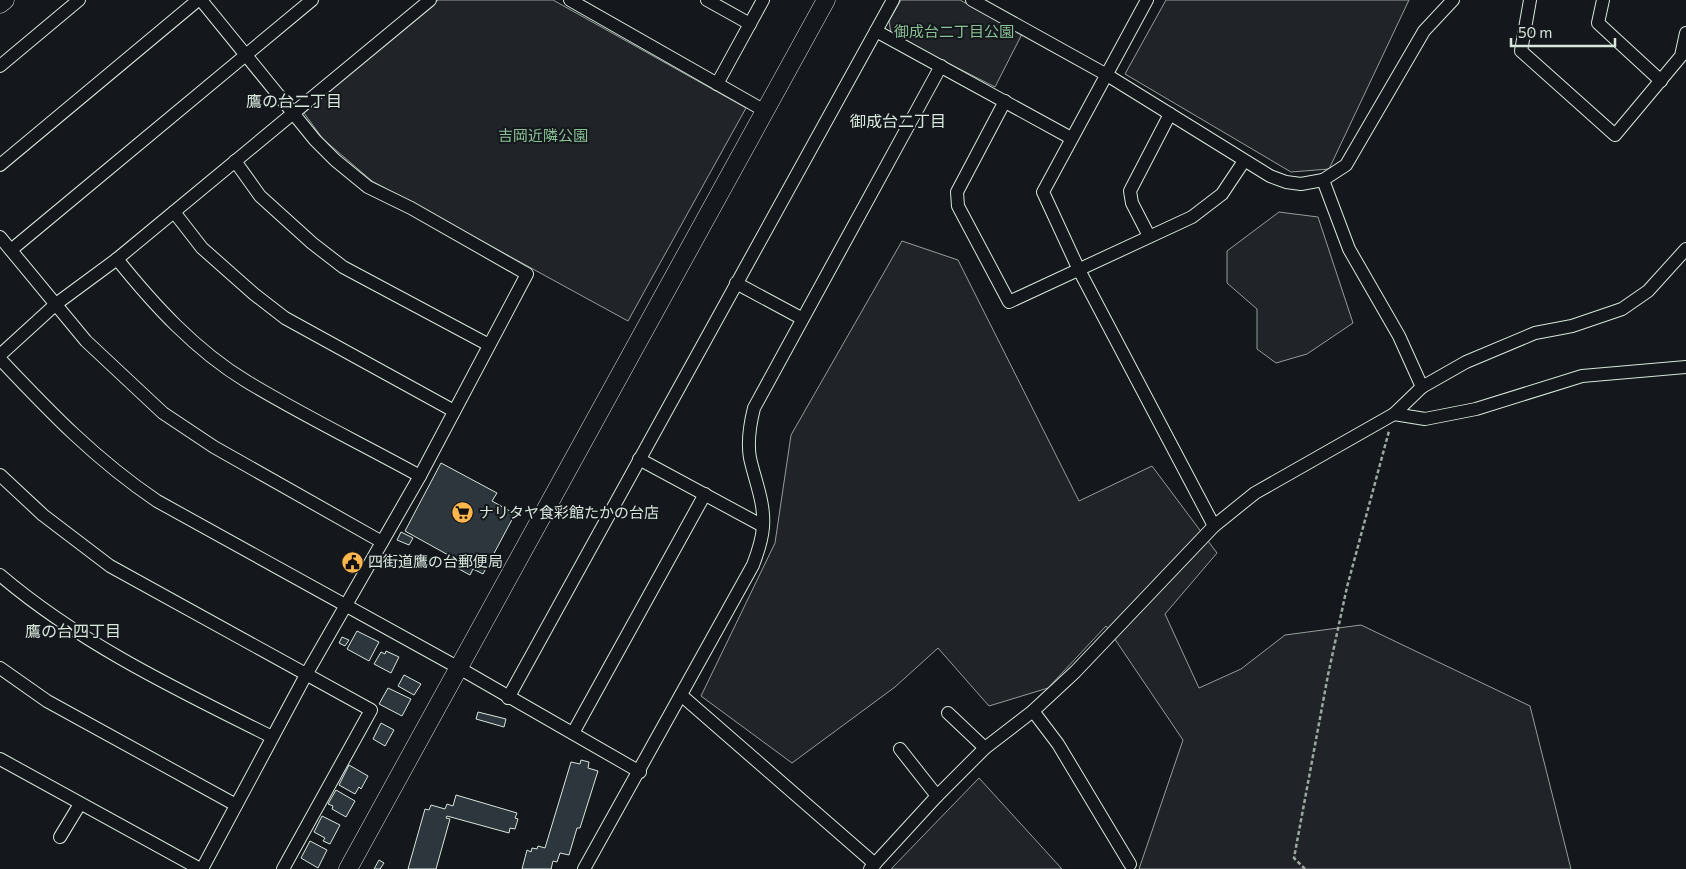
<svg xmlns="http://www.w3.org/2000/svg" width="1686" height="869" viewBox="0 0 1686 869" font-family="Commissioner,'Noto Sans JP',sans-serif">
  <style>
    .green { fill: #202428; stroke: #939e99 }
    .building { fill: #2c363c; stroke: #d8e6dc }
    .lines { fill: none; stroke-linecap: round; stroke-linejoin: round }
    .street-casing { stroke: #d8e6dc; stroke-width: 14 }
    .secondary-casing { stroke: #d8e6dc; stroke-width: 19 }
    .path { stroke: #9da8a2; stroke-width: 2.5; stroke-dasharray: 4 2.5; stroke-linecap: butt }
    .street { stroke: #14181c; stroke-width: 12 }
    .secondary { stroke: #14181c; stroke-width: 18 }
    .labels { text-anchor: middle; stroke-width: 4; stroke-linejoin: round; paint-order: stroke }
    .park-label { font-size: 15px; fill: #8ac095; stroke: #14181c }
    .poi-label { font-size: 15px; fill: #d8e6dc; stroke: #14181c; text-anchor: start }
    .neighbourhood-label { font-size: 16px; fill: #d8e6dc; stroke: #14181c }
  </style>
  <rect width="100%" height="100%" fill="#14181c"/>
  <g class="green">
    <polygon points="438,0 553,0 746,108 628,321 372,181 323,139 304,113"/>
    <polygon points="901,0 960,0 1022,34 995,87 891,34 889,21"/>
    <polygon points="1166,0 1409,0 1329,169 1291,172 1125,74"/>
    <polygon points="1279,212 1318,217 1353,323 1307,354 1276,363 1257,349 1257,309 1227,283 1227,251"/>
    <polygon points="902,241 958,260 1079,501 1152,466 1217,553 1165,614 1199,688 1241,669 1285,635 1361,625 1530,706 1571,869 1139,869 1183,740 1106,626 1048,688 989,706 938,648 895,687 792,763 701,696 775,543 791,435"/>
    <polygon points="979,778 1062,869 891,869"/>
  </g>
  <g class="building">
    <polygon points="441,463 497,493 492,501 515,514 483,574 473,569 470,575 446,562 450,556 405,531"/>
    <polygon points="401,532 413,538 409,545 397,540"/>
    <polygon points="357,631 379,642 369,661 347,649"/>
    <polygon points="342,637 349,640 345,646 339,643"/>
    <polygon points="386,651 399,657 391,673 374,664 381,652 385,654"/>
    <polygon points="404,675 421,684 414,695 398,686"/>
    <polygon points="388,688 411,699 402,716 379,704"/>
    <polygon points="478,712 506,719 504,727 476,719"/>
    <polygon points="381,723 394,730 385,746 373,739"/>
    <polygon points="581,760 589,762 588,768 598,771 580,828 577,828 569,855 560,853 557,862 553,861 551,869 522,869 527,850 531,852 532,848 537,849 538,846 545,848 571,762 580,764"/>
    <polygon points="349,765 368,776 361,789 359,787 355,794 339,785"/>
    <polygon points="336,790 355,801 346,817 332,809 333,806 328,804"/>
    <polygon points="456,795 517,813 515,818 518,819 515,829 510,828 509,833 447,816 446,818 450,819 436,869 408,869 425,809 429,810 431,805 445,809 447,804 453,806"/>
    <polygon points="322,816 340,825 330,844 323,841 325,838 314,832"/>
    <polygon points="310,841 327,850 318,868 301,858"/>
    <polygon points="379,860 384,863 380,869 374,869"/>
  </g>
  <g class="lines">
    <defs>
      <g id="street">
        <polyline points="201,0 315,140 335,160 368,187 411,208 527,274 420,476 307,673 202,869"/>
        <polyline points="570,0 765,111"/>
        <polyline points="707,0 750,24"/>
        <polyline points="972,0 1107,75 1270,176 1286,182 1301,184 1323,180 1346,165 1424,31 1453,0"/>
        <polyline points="1147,0 1043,192 1079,270 1214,526"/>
        <polyline points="1530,0 1521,51 1615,135 1681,56 1686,33"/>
        <polyline points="1603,0 1598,23 1661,81"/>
        <polyline points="876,31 1071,138"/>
        <polyline points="0,66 79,0"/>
        <polyline points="717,84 763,0"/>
        <polyline points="1005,101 957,192 958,206 1009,302 1192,217 1222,194 1244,161"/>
        <polyline points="235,161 260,196 312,243 343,267 489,345"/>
        <polyline points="0,165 198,0"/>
        <polyline points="1323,180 1349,249 1399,336 1422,387"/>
        <polyline points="174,212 202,248 254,294 285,318 454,411"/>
        <polyline points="1149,236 1132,203 1130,191 1170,114"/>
        <polyline points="0,237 86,341 163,413 214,447 382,542"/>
        <polyline points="11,250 312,0"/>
        <path d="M117,259C154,305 195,350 246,381C302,415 362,444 420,476"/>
        <polyline points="736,283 801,318"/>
        <polyline points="0,355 56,304 117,259 430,0"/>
        <path d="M0,359C51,413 95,459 157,501L459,668L640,772"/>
        <polyline points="1394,414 1425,419 1476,409 1582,376 1686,367"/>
        <polyline points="639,459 763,526"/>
        <polyline points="0,475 43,515 110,566 371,710 283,869"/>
        <path d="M0,575C81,644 178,690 272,737"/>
        <polyline points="0,668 47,701 236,805"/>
        <polyline points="681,695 875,864"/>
        <polyline points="508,698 893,0"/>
        <polyline points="1033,711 1058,744 1130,864"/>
        <polyline points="948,713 985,748"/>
        <polyline points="573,733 705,494"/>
        <polyline points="900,749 937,796"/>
        <polyline points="0,759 200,869"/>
        <polyline points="60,837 80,804"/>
        <path d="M584,869L753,565C758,552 762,541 763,527C765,503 755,481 750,458C747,441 750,424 754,408L941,66"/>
        <polyline points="870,869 937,796 985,748 1033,711 1075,672 1214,526 1255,493 1394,414 1422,387 1466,362 1535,333 1572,326 1622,309 1648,291 1686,249"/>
      </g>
      <g id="secondary">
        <polyline points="0,4 5,0"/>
        <polyline points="348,869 826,0"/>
      </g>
    </defs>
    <use href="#street" class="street-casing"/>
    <use href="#secondary" class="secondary-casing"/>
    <polyline class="path" points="1305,869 1294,858 1328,675 1347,587 1389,431"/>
    <use href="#street" class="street"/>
    <use href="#secondary" class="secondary"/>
  </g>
  <defs>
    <symbol id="supermarket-disc" viewBox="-11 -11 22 22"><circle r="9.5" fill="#ffb74d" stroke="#14181c"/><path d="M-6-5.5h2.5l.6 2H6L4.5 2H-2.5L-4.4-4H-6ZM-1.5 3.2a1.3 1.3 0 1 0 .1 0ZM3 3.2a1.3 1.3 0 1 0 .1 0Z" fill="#111"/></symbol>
    <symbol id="civic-disc" viewBox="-11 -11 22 22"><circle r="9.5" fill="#ffb74d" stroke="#14181c"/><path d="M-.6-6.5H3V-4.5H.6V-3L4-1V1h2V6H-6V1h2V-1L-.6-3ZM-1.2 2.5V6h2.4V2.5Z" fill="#111"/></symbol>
  </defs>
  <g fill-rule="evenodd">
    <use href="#supermarket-disc" x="450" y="500" width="25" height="25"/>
    <use href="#civic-disc" x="340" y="550" width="25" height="25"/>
  </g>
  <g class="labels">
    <g class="park-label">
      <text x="954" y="37">御成台二丁目公園</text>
      <text x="543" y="141">吉岡近隣公園</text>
    </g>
    <g class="poi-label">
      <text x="479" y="518">ナリタヤ食彩館たかの台店</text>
      <text x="368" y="567">四街道鷹の台郵便局</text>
    </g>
    <g class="neighbourhood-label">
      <text x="294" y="107">鷹の台二丁目</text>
      <text x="898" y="127">御成台二丁目</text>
      <text x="73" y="637">鷹の台四丁目</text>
    </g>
  </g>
  <path d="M1511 38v8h104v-8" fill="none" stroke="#d8e6dc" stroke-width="2.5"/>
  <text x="1518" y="38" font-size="15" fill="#d8e6dc" stroke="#14181c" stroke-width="4" paint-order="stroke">50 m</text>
</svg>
